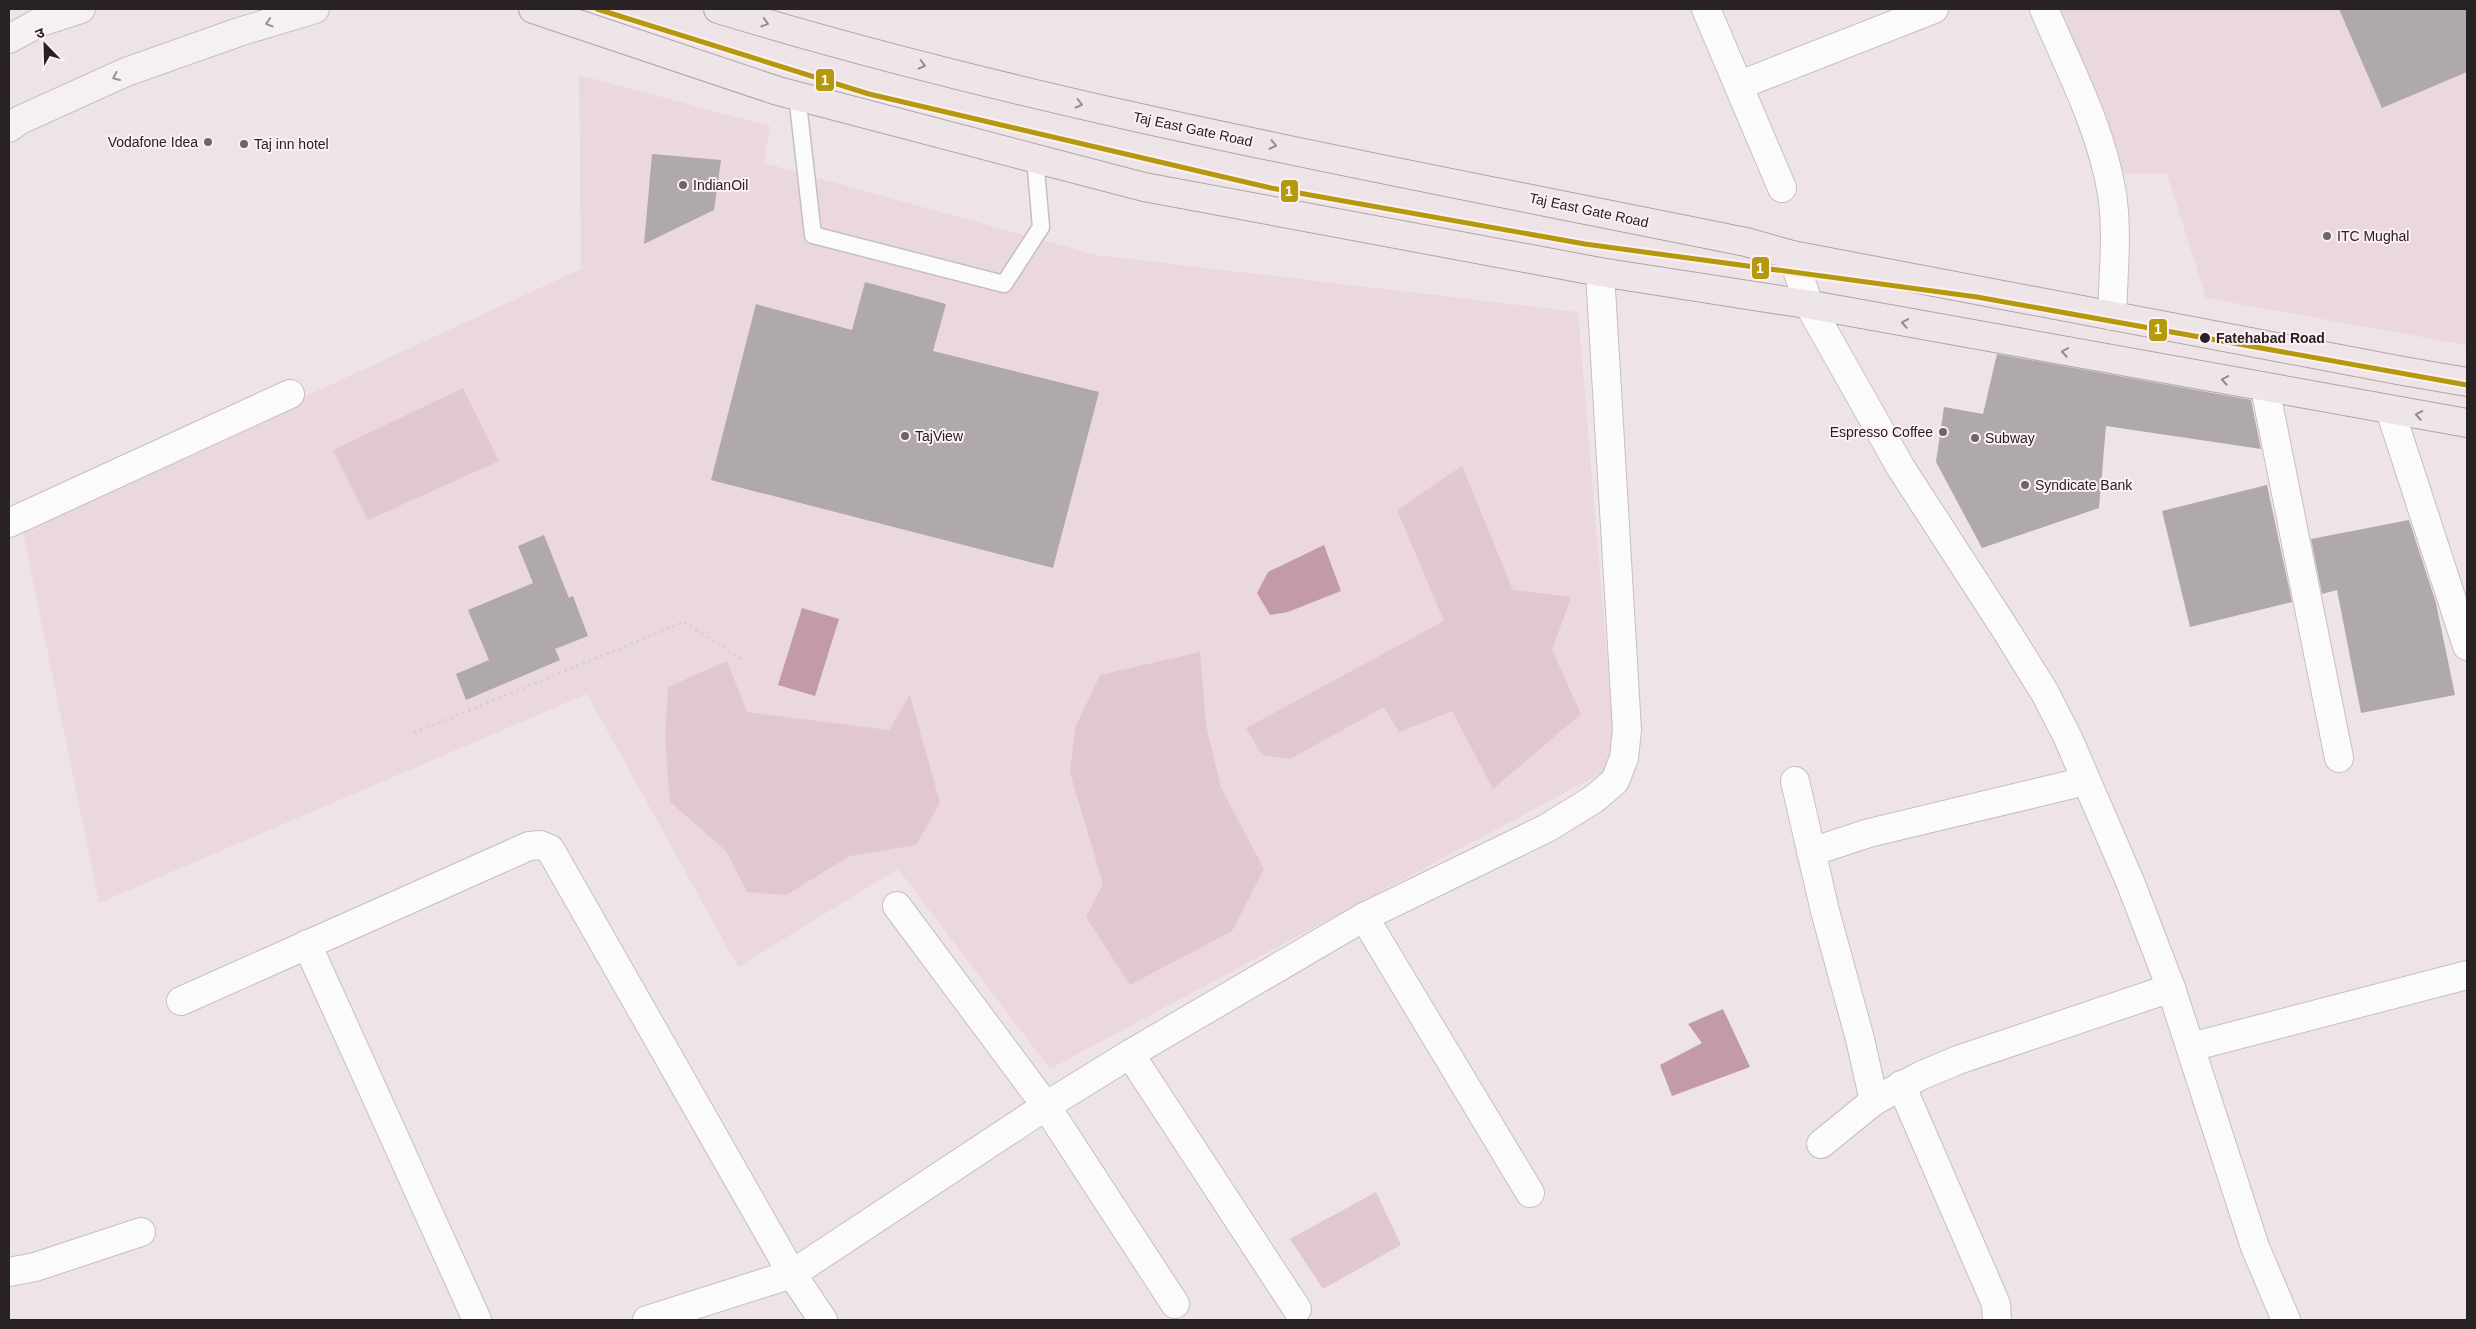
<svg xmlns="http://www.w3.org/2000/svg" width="2476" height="1329" viewBox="0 0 2476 1329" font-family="Helvetica,'Noto Sans Devanagari',sans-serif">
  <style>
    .built { fill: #ebd8df }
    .green { fill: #e1c7d0 }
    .water { fill: #c39aa9 }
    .building { fill: #b0a9ab }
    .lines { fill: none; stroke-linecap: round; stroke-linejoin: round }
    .lane-casing { stroke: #c6bfc1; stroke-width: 19 }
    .street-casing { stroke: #c6bfc1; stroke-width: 30 }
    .secondary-casing { stroke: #c6bfc1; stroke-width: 30 }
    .primary-casing { stroke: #b3a3a8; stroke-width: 30 }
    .path { stroke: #d4d1d2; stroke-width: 3; stroke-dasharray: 2.5 4; stroke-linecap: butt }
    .lane { stroke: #fcfbfb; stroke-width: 16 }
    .street { stroke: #fcfbfb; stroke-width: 28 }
    .secondary { stroke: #f5f0f2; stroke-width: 28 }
    .primary { stroke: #ede5e8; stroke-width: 28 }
    .metro-1-casing { stroke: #fdeff4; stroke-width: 9 }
    .metro-1 { stroke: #b4980d; stroke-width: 5 }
    .oneway { stroke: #999395 }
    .oneway2 { stroke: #948d90 }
    .poi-dot { fill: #6d6668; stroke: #fdeff4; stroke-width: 2 }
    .stop-dot { fill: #282224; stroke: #fdeff4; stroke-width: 2 }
    .labels { text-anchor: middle; stroke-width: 4; stroke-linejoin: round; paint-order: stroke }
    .street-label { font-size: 14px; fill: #282224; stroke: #fdeff4 }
    .poi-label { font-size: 14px; fill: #282224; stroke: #fdeff4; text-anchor: start }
    .stop-label { font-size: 14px; font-weight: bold; fill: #282224; stroke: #fdeff4; text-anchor: start }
    .line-badge { stroke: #fdeff4; stroke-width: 2 }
    .badge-label { font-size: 14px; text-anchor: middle; font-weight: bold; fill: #fff }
  </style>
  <rect width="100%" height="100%" fill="#eee4e7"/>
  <g class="built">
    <polygon points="2053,9 2467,9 2467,345 2206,298 2167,174 2117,173"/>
    <polygon points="579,75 770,126 764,163 1096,255 1578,312 1615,752 1607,770 1050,1069 898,869 738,967 587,694 99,903 22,527 581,269"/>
  </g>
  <g class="green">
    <polygon points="463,388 499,461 368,520 333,450"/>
    <polygon points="1462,466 1513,590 1571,597 1552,650 1581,714 1493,789 1452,711 1399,732 1384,707 1290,759 1262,755 1246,728 1444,621 1397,510"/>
    <polygon points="1200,652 1206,725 1221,788 1264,869 1232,931 1130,985 1086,917 1103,884 1070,773 1075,728 1100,675"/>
    <polygon points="727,661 747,712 889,730 910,695 940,803 916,845 850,856 786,895 747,892 726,851 670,802 665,737 668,687"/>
    <polygon points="1376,1192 1401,1245 1323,1289 1290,1239"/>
  </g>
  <g class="water">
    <polygon points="1324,545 1341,591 1288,612 1270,615 1257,593 1268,572"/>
    <polygon points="802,608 839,619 815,696 778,685"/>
    <polygon points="1723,1009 1750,1067 1672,1096 1660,1065 1702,1043 1688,1024"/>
  </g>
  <g class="building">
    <polygon points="2339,9 2467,9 2467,72 2382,108"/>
    <polygon points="652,154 721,160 714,210 644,244"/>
    <polygon points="865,282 946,304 933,351 1099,392 1053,568 711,480 756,304 852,330"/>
    <polygon points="1997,354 2251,400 2261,449 2106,426 2099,508 1982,548 1936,462 1944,407 1983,414"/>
    <polygon points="2267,485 2292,602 2190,627 2162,511"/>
    <polygon points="2409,520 2436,603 2455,695 2361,713 2337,590 2322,594 2311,539"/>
    <polygon points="544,535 569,598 573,596 588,636 555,649 560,660 466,700 456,674 489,660 468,610 533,583 518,546"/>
  </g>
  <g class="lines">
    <defs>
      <polyline id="lane" points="797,95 813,235 1004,284 1041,227 1035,158"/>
      <g id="street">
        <polyline points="1706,9 1782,188"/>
        <path d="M2044,9C2069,68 2102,130 2112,194C2118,233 2113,276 2112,316"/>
        <polyline points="1740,85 1934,9"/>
        <polyline points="1792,255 1809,305 1901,468 2004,627 2045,693 2068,738 2131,884 2171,988 2255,1247 2286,1320"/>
        <polyline points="2265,388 2339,758"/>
        <polyline points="2390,410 2467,646"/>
        <polyline points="9,523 290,394"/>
        <polyline points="1795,781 1825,911 1860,1039 1874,1101"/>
        <polyline points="1811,852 1869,833 2086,781"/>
        <polyline points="897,906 1046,1106 1130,1054 1364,917 1547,828 1594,799 1615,781 1624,758 1627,730 1600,272"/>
        <polyline points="1364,917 1530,1193"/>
        <polyline points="307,944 477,1320"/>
        <polyline points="181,1001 529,846 540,845 550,849 792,1274 823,1320"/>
        <polyline points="2191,1047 2467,975"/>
        <polyline points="1130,1054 1297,1309"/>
        <polyline points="1901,1085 1996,1304 1997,1320"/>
        <polyline points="1821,1144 1874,1101 1920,1076 1958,1060 2171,988"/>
        <polyline points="9,1272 35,1267 141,1232"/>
        <polyline points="647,1320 792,1274 1046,1106 1175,1304"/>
      </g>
      <g id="secondary">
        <polyline points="9,39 38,23 81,9"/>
        <polyline points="9,128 20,120 126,72 239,32 315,9"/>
      </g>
      <g id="primary">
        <polyline points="533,9 778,91 1144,187 1600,272 1806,304 2467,423"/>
        <path d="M718,9C1054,111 1402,172 1746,242L1792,255L2403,371L2467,382"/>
      </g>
    </defs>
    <use href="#lane" class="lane-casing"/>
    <use href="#street" class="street-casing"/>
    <use href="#secondary" class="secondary-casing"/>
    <use href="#primary" class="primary-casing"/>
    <polyline class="path" points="414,733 684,622 744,661"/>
    <use href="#lane" class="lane"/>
    <use href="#street" class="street"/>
    <use href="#secondary" class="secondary"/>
    <use href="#primary" class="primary"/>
    <defs>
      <polyline id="metro-1" points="597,9 869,94 1271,188 1585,244 1977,297 2467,385"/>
    </defs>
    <use href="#metro-1" class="metro-1-casing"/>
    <use href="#metro-1" class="metro-1"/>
  </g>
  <defs><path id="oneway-chevron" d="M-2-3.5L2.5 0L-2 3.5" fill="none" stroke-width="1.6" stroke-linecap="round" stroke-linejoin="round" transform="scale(1.25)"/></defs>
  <g class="oneway">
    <use href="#oneway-chevron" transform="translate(269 23) rotate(163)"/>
    <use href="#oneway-chevron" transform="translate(116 77) rotate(156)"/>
  </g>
  <g class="oneway2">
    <use href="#oneway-chevron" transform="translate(765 23) rotate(17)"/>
    <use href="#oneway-chevron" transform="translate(922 65) rotate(14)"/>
    <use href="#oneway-chevron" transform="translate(1079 104) rotate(14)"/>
    <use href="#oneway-chevron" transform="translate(1273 145) rotate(12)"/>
    <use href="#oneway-chevron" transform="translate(1905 323) rotate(-170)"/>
    <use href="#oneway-chevron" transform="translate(2065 352) rotate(-170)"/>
    <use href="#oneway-chevron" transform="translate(2225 380) rotate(-170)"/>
    <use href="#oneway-chevron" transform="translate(2419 415) rotate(-170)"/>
  </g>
  <g class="poi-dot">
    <circle cx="208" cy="142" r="5"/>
    <circle cx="244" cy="144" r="5"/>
    <circle cx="683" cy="185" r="5"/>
    <circle cx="2327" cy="236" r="5"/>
    <circle cx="1943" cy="432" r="5"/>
    <circle cx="905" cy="436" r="5"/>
    <circle cx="1975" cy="438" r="5"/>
    <circle cx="2025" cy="485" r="5"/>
  </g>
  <circle class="stop-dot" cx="2205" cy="338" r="6"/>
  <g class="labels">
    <g class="street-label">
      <text transform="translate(1193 129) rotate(12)" y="5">Taj East Gate Road</text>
      <text transform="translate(1589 210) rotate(12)" y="5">Taj East Gate Road</text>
    </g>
    <g class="poi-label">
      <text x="198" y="147" text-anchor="end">Vodafone Idea</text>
      <text x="254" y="149">Taj inn hotel</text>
      <text x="693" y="190">IndianOil</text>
      <text x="2337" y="241">ITC Mughal</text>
      <text x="1933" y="437" text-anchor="end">Espresso Coffee</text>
      <text x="915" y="441">TajView</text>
      <text x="1985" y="443">Subway</text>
      <text x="2035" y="490">Syndicate Bank</text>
    </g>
    <g class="stop-label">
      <text x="2216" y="343">Fatehabad Road</text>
    </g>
  </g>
  <g class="line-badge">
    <rect x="815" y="68" width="20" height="24" rx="5" fill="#b4980d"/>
    <rect x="1280" y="179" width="19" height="24" rx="5" fill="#b4980d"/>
    <rect x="1751" y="256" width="19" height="24" rx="5" fill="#b4980d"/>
    <rect x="2148" y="318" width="20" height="24" rx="5" fill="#b4980d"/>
  </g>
  <g class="badge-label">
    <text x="825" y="85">1</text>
    <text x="1289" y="196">1</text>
    <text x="1760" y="273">1</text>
    <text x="2158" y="334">1</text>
  </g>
  <rect width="2476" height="1329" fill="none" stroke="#282224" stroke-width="20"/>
  <g transform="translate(45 45) rotate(337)" stroke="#fdeff4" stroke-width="4" paint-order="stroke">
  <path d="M0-4L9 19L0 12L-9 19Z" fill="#282224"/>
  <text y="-8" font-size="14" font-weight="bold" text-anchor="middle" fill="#282224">उ</text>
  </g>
</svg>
